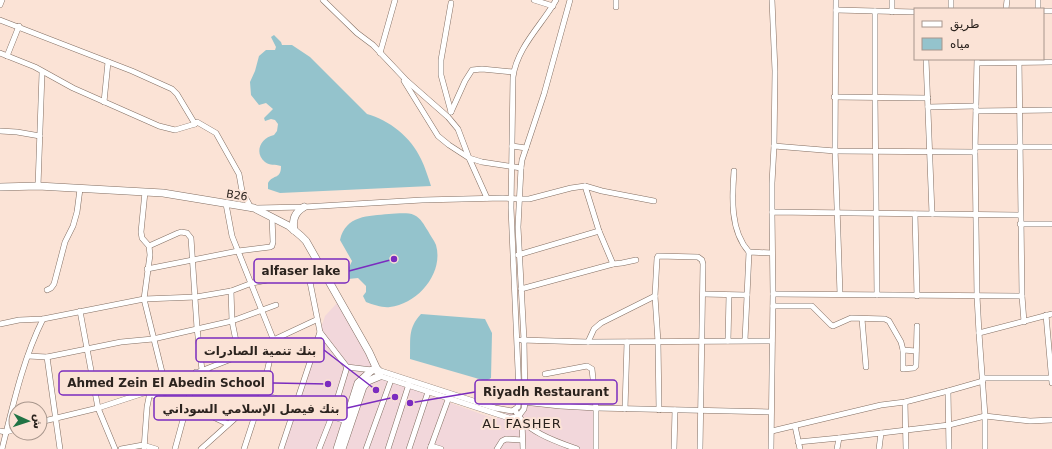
<svg xmlns="http://www.w3.org/2000/svg" width="1052" height="449" viewBox="0 0 1052 449" font-family="'DejaVu Sans','Noto Naskh Arabic',sans-serif">
  <style>
    .commercial { fill: #f2d7db }
    .water { fill: #94c3cc }
    .lines { fill: none; stroke-linecap: round; stroke-linejoin: round }
    .minor-casing { stroke: #826e62; stroke-width: 6 }
    .highway-casing { stroke: #826e62; stroke-width: 8 }
    .minor { stroke: #fff; stroke-width: 5 }
    .highway { stroke: #fff; stroke-width: 7 }
    .labels { text-anchor: middle; stroke-width: 4; stroke-linejoin: round; paint-order: stroke }
    .street-label { font-size: 11px; fill: #2b231e; stroke: #fbe3d6 }
    .quarter-label { font-size: 13px; letter-spacing: 1px; fill: #2b231e; stroke: #fbe3d6 }
    .leader { fill: none; stroke: #7b2cbf; stroke-width: 1.5 }
    .callout-dot { fill: #7b2cbf; stroke: #fbe3d6; stroke-width: 1.5 }
    .callout { fill: #fbe3d6; stroke: #7b2cbf; stroke-width: 1.5 }
    .callout-label { font-size: 12px; text-anchor: middle; font-weight: bold; fill: #2b231e }
  </style>
  <rect width="100%" height="100%" fill="#fbe3d6"/>
  <polygon class="commercial" points="337,303 382,378 495,419 529,401 592,403 599,449 281,449 325,316"/>
  <g class="water">
    <path d="M274,35L281,42L282,45H292L310,57L367,114C389,120 411,137 421,159C425,167 428,177 431,186L280,193L268,189V183C273,174 281,180 281,166C275,164 270,166 265,162C254,153 260,138 274,135L277,131L278,124L275,120L271,119L265,121L264,118L273,109L266,103L259,105L251,95L250,82L255,71L259,56L266,50H275L276,47L271,37Z"/>
    <path d="M389,214C396,214 407,212 414,215C421,218 424,225 428,231C430,235 434,240 436,245C444,273 418,304 390,307C383,308 374,305 366,302L363,296L366,292V286L358,278L348,279L344,278L352,261L340,240C346,215 368,216 389,214Z"/>
    <path d="M421,314L485,319L492,333L491,378L486,381L410,359C411,340 407,329 421,314Z"/>
  </g>
  <g class="lines">
    <defs>
      <g id="minor">
        <polyline points="323,0 357,33 373,45 407,81 448,117 458,129 469,158 482,162 521,168"/>
        <polyline points="534,0 553,6"/>
        <polyline points="616,0 616,7"/>
        <polyline points="772,0 775,71 774,146 772,183 772,212"/>
        <polyline points="836,0 835,148 840,294"/>
        <polyline points="0,5 2,0"/>
        <polyline points="951,9 951,0"/>
        <polyline points="1006,9 1007,0"/>
        <polyline points="1038,9 1038,0"/>
        <polyline points="836,10 915,12"/>
        <polyline points="875,11 875,97 877,295"/>
        <polyline points="1043,11 1052,11"/>
        <polyline points="892,12 892,0"/>
        <polyline points="0,20 132,71 172,89 177,94 195,124 197,122 216,133 239,174 242,191 251,208"/>
        <polyline points="0,53 35,67 73,88 159,126 175,130 195,124"/>
        <polyline points="380,53 395,0"/>
        <polyline points="7,56 19,26"/>
        <polyline points="926,59 932,214"/>
        <polyline points="977,59 975,152 977,296 979,333 985,416 985,449"/>
        <polyline points="1019,59 1022,296 1024,322"/>
        <polyline points="978,63 1052,62"/>
        <polyline points="404,81 438,136 449,145 469,158 487,198"/>
        <polyline points="834,97 928,98"/>
        <polyline points="104,102 108,62"/>
        <polyline points="928,107 976,106"/>
        <polyline points="976,111 1052,110"/>
        <polyline points="451,112 441,75 441,60 451,3"/>
        <polyline points="451,112 465,81 472,70 482,69 513,72"/>
        <polyline points="0,131 17,132 40,136"/>
        <polyline points="512,146 526,148"/>
        <polyline points="774,146 835,151 975,152"/>
        <polyline points="976,147 1052,147"/>
        <path d="M734,171C732,198 730,231 749,252"/>
        <polyline points="38,186 42,73"/>
        <polyline points="585,186 599,231 613,264"/>
        <polyline points="145,192 141,232 142,238 149,246 150,255 144,299 165,384"/>
        <polyline points="226,204 232,236 274,341 262,394 244,449"/>
        <polyline points="257,208 304,207 422,200 503,198 519,199 529,199 571,188 585,186 602,191 654,201"/>
        <polyline points="915,214 917,296"/>
        <polyline points="1020,224 1052,224"/>
        <polyline points="149,246 178,233 181,232 187,233 191,238 197,328 202,370 262,394 346,421"/>
        <polyline points="518,255 599,231"/>
        <polyline points="147,269 238,251 270,247 272,246 273,242 272,217"/>
        <polyline points="521,289 613,264 622,263 636,260"/>
        <polyline points="47,290 51,288 54,284 65,242 73,226 77,212 80,189"/>
        <polyline points="231,291 232,321 239,356"/>
        <polyline points="703,294 747,295"/>
        <polyline points="773,294 1022,296"/>
        <polyline points="773,306 812,306 831,325 833,326 851,318 885,319 889,321 901,342 903,350 903,369 914,368 916,366 917,326"/>
        <polyline points="80,311 98,408 115,449"/>
        <polyline points="1046,315 1052,383"/>
        <polyline points="862,319 866,367"/>
        <polyline points="0,324 19,320 43,319 144,299 196,297 231,291 252,283 308,272 321,267"/>
        <polyline points="320,332 347,367 372,370"/>
        <polyline points="979,333 1052,314"/>
        <polyline points="521,340 588,342 772,341"/>
        <polyline points="745,340 749,252 772,253"/>
        <polyline points="728,341 729,295"/>
        <polyline points="588,342 594,329 601,323 655,296"/>
        <polyline points="903,350 916,351"/>
        <polyline points="28,356 47,357 121,342 153,339 232,321 276,305"/>
        <polyline points="47,357 60,449"/>
        <path d="M378,370L495,408L512,411L518,407L519,393L511,208L513,77C517,47 542,25 556,0"/>
        <polyline points="545,374 587,366 592,369 596,408 596,449"/>
        <polyline points="380,376 509,418 518,417 524,409 525,403 524,340 518,227 521,168 522,160 544,94 570,0"/>
        <polyline points="983,378 1051,378"/>
        <polyline points="948,391 949,449"/>
        <polyline points="149,394 188,405 228,424"/>
        <polyline points="523,402 560,406 596,408 771,412"/>
        <polyline points="905,402 906,449"/>
        <polyline points="625,409 627,342"/>
        <path d="M515,410C524,431 557,442 577,449"/>
        <polyline points="659,410 658,342 655,296 657,258 658,256 698,257 702,260 703,264 700,449"/>
        <polyline points="522,421 523,449"/>
        <polyline points="40,422 98,408 150,391 239,356 316,320"/>
        <polyline points="795,426 800,449"/>
        <polyline points="0,431 6,432 16,429"/>
        <polyline points="772,431 881,405 905,402 948,391 983,381"/>
        <polyline points="798,442 839,438 949,425 985,416 1030,421 1052,420"/>
        <polyline points="431,446 441,449"/>
        <path d="M2,449C13,405 23,359 43,319"/>
        <polyline points="121,449 143,445 156,449"/>
        <polyline points="144,449 147,407 150,392"/>
        <polyline points="175,449 196,372"/>
        <polyline points="201,449 250,405 260,400"/>
        <polyline points="281,449 320,332 308,272"/>
        <polyline points="319,449 332,416 347,367"/>
        <polyline points="366,449 391,380"/>
        <polyline points="388,449 409,384"/>
        <polyline points="409,449 428,392"/>
        <polyline points="430,449 449,397"/>
        <polyline points="497,449 502,441 506,439 522,440"/>
        <polyline points="674,449 675,410"/>
        <polyline points="771,449 773,294 772,212 1020,215"/>
        <polyline points="837,449 839,438"/>
        <polyline points="879,449 881,433"/>
      </g>
      <g id="highway">
        <polyline points="0,187 38,186 145,192 163,193 254,208 289,226 301,236 306,241 369,352 380,376 368,381 363,387 342,449"/>
        <path d="M294,230C292,220 295,212 304,207"/>
        <polyline points="337,449 358,383 372,370 378,370"/>
      </g>
    </defs>
    <use href="#minor" class="minor-casing"/>
    <use href="#highway" class="highway-casing"/>
    <use href="#minor" class="minor"/>
    <use href="#highway" class="highway"/>
  </g>
  <g class="labels">
    <g class="street-label">
      <text transform="translate(237 195) rotate(9)" y="4">B26</text>
    </g>
    <g class="quarter-label">
      <text x="522" y="428">AL FASHER</text>
    </g>
  </g>
  <path class="leader" d="M394 259L349 271M376 390L324 350M328 384L273 383M410 403L475 392M395 397L347 408"/>
  <g class="callout-dot">
    <circle cx="394" cy="259" r="4"/>
    <circle cx="376" cy="390" r="4"/>
    <circle cx="328" cy="384" r="4"/>
    <circle cx="410" cy="403" r="4"/>
    <circle cx="395" cy="397" r="4"/>
  </g>
  <g class="callout">
    <rect x="254" y="259" width="95" height="24" rx="4"/>
    <rect x="196" y="338" width="128" height="24" rx="4"/>
    <rect x="59" y="371" width="214" height="24" rx="4"/>
    <rect x="475" y="380" width="142" height="24" rx="4"/>
    <rect x="154" y="396" width="193" height="24" rx="4"/>
  </g>
  <g class="callout-label">
    <text x="301" y="275">alfaser lake</text>
    <text x="260" y="355">بنك تنمية الصادرات</text>
    <text x="166" y="387">Ahmed Zein El Abedin School</text>
    <text x="546" y="396">Riyadh Restaurant</text>
    <text x="251" y="413">بنك فيصل الإسلامي السوداني</text>
  </g>
  <rect x="914" y="8" width="130" height="52" fill="#fbe3d6" stroke="#a8968c"/>
  <rect x="922" y="21" width="20" height="6" fill="#ffffff" stroke="#a8968c"/>
  <text x="950" y="28" font-size="12" fill="#2b231e">طريق</text>
  <rect x="922" y="38" width="20" height="12" fill="#94c3cc" stroke="#a8968c"/>
  <text x="950" y="48" font-size="12" fill="#2b231e">مياه</text>
  <g transform="translate(28 421) rotate(93)"><circle r="19" fill="#fbe3d6" stroke="#a8968c"/>
  <path d="M0-3L7 15L0 10L-7 15Z" fill="#217445"/>
  <text y="-6" font-size="11" font-weight="bold" text-anchor="middle" fill="#2b231e">ش</text>
  </g>
</svg>
